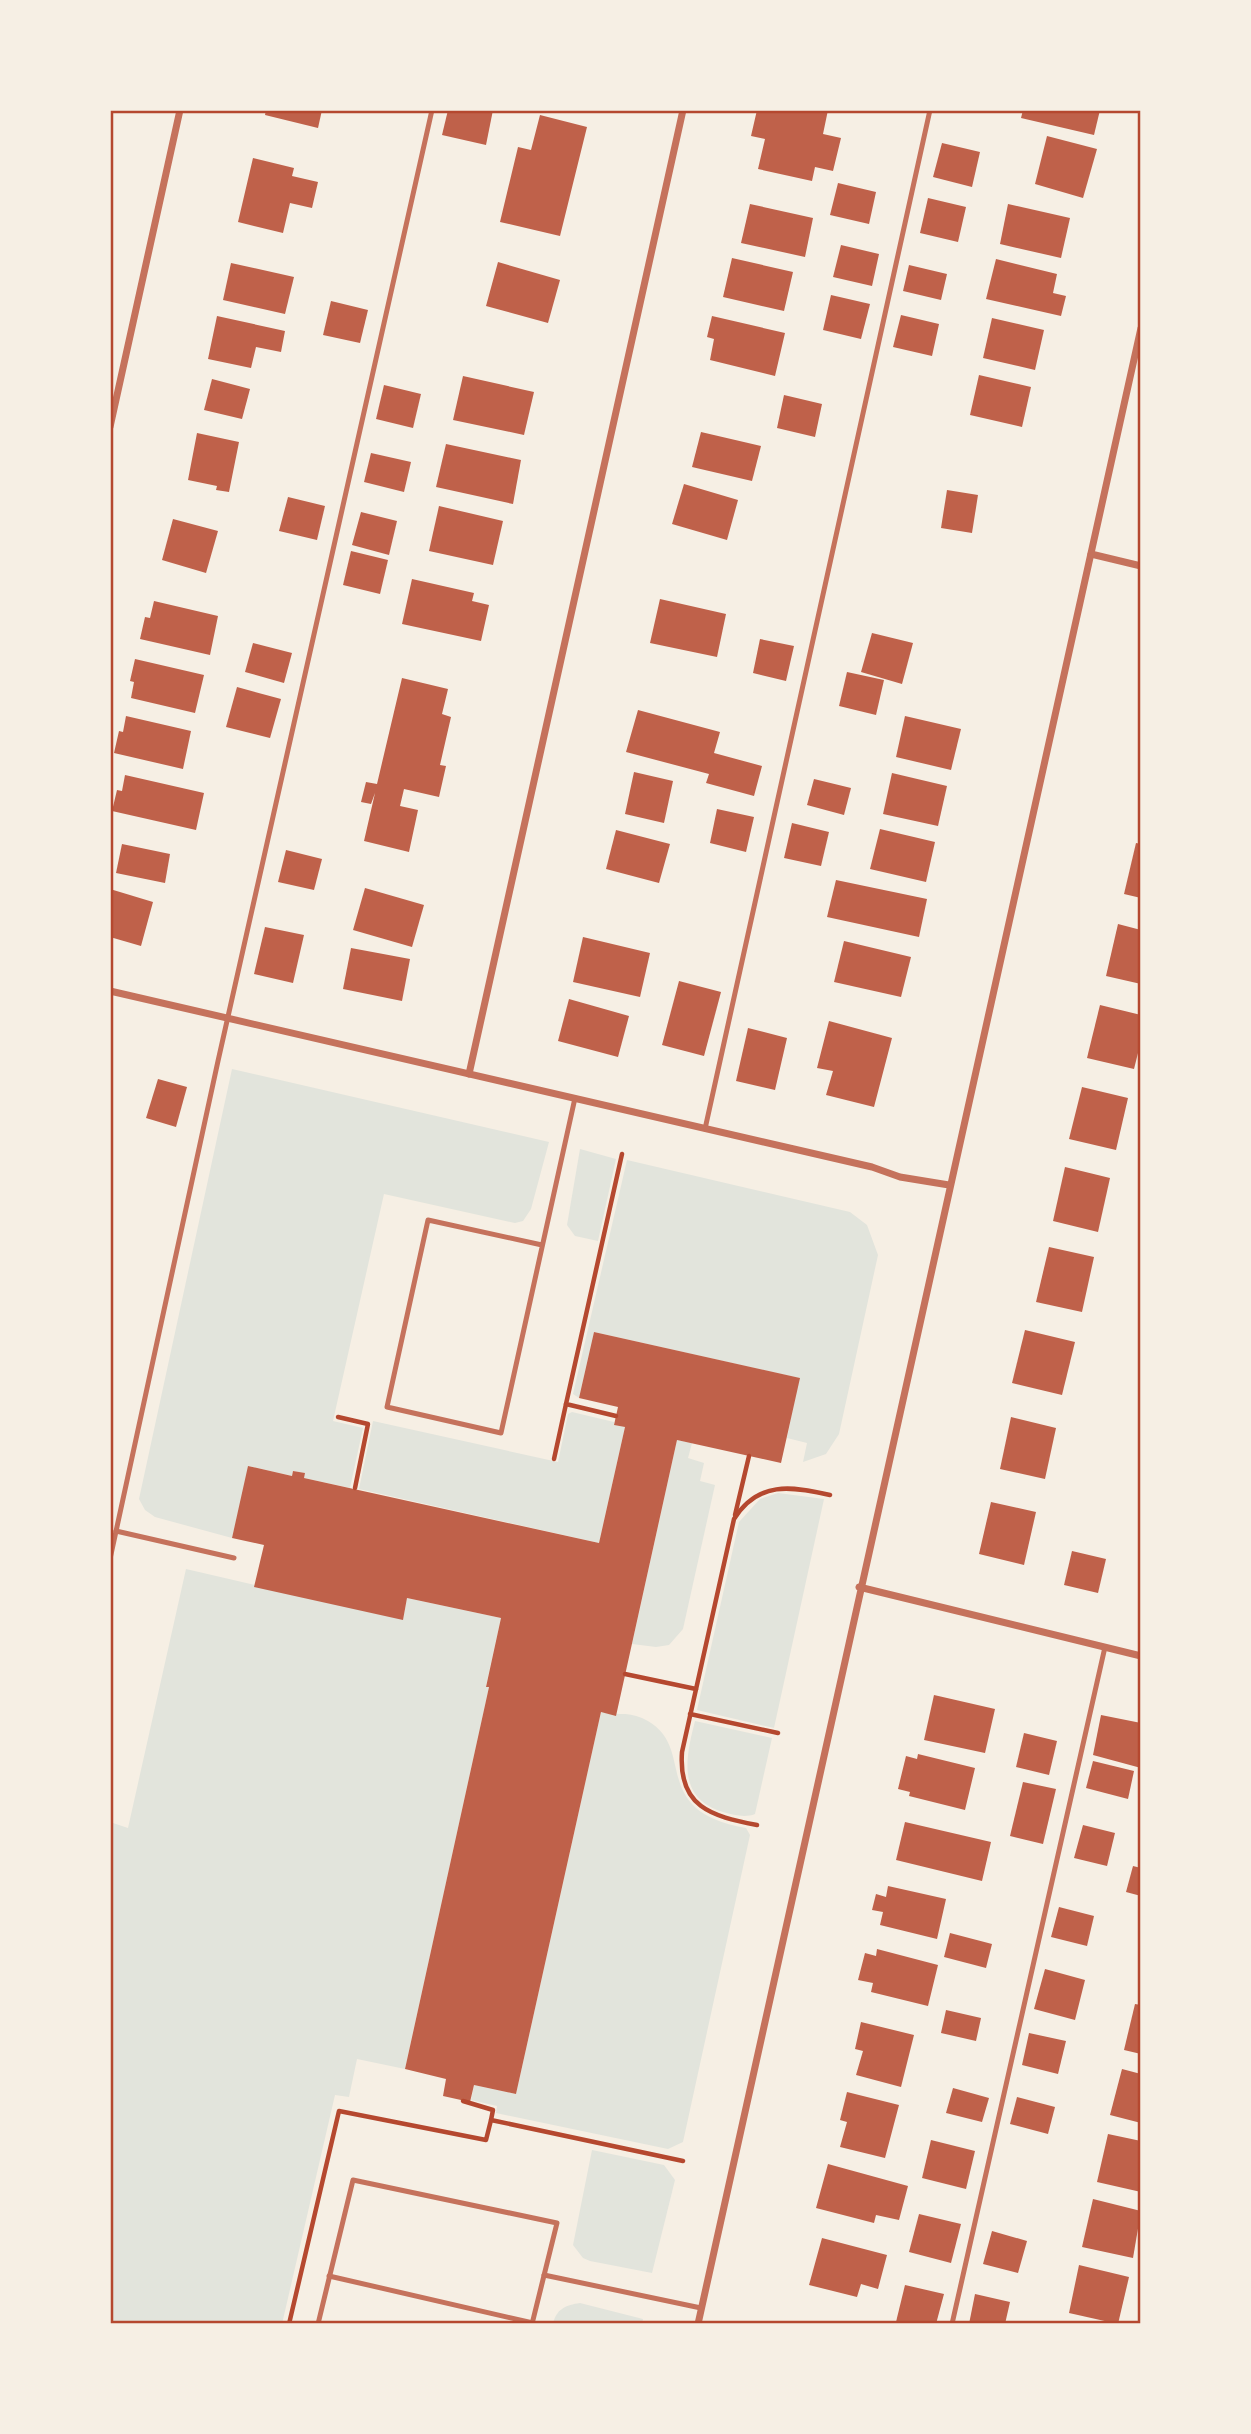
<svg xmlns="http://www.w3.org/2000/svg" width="1251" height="2434" viewBox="0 0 1251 2434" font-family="Poppins,sans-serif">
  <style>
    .green { fill: #e2e4dc }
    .building { fill: #bf614a }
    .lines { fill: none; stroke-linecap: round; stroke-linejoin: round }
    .path { stroke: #b5482f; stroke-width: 4.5 }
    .service { stroke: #c5725c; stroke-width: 5 }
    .minor { stroke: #c5725c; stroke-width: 7 }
    .neatline { fill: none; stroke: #b5482f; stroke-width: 2.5 }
  </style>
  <rect width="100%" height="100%" fill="#f6efe4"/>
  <g class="green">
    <polygon points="232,1069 549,1142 531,1209 523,1221 515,1223 384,1194 333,1421 363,1428 350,1488 304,1478 304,1473 293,1471 292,1476 249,1466 232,1538 155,1517 145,1510 139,1499"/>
    <polygon points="580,1149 616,1159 598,1241 575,1236 567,1225"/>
    <polygon points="627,1160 850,1212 867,1225 878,1255 839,1434 826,1454 803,1462 807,1443 787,1438 799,1378 594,1332 579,1398 573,1394"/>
    <polygon points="572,1412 614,1422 614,1425 625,1427 599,1543 359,1489 373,1421 558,1462 568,1414"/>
    <polygon points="677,1440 692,1443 688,1458 704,1463 700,1481 715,1485 683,1629 669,1645 656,1647 632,1644"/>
    <polygon points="778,1493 824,1499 774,1728 697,1710 739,1522 760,1499"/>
    <polygon points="186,1569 403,1619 407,1598 501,1618 486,1686 489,1687 405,2069 357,2059 349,2097 335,2095 282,2324 110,2324 110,1822 128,1828"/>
    <path d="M601,1712C615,1716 626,1711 642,1718C701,1745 644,1810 746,1828L750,1835L683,2142L668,2149L496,2113L497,2106L471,2100L474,2085L516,2094Z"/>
    <path d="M695,1721L772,1738L755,1814C745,1818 734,1815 723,1812C676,1798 686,1756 695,1721Z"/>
    <polygon points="592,2150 664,2165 675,2180 652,2273 590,2261 583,2258 573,2245"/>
    <path d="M580,2303L643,2319L642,2324H553C556,2309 566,2305 580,2303Z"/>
  </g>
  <g class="building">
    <polygon points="266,110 322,110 318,128 265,115"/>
    <polygon points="448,110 493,110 486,145 442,135"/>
    <polygon points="757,110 828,110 823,134 841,138 833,171 815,167 812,181 758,169 765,139 751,136"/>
    <polygon points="1023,110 1100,110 1094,135 1021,118"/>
    <polygon points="540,115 587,127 560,236 500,222 518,147 531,150"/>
    <polygon points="1047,136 1097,149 1083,198 1035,184"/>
    <polygon points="942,143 980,152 972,187 933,177"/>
    <polygon points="253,158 294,168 292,176 318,182 312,208 290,203 283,233 238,222"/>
    <polygon points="838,183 876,192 869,224 830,215"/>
    <polygon points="928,198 966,207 958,242 920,233"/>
    <polygon points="750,204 813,218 805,257 741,243"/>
    <polygon points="1008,204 1070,218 1061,258 1000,244"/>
    <polygon points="841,245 879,254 872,286 833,277"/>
    <polygon points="732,258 793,272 784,311 723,297"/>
    <polygon points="996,259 1057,274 1053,293 1066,296 1061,316 986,299"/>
    <polygon points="498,262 560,280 548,323 486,306"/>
    <polygon points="231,263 294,277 285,314 223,300"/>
    <polygon points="909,265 947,274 941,300 903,291"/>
    <polygon points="831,295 870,304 861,339 823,330"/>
    <polygon points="331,301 368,310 360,343 323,335"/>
    <polygon points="901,315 939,324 932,356 893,347"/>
    <polygon points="217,316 285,331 281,352 256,347 251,368 208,359"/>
    <polygon points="712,316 785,333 775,376 710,360 714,339 707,337"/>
    <polygon points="992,318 1044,330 1035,370 983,358"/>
    <polygon points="979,375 1031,387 1022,427 970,415"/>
    <polygon points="463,376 534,392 524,435 453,420"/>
    <polygon points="212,379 250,389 242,419 204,410"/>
    <polygon points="384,385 421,394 413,428 376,419"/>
    <polygon points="784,395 822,404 815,437 777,428"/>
    <polygon points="701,432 761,446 752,481 692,467"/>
    <polygon points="197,433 239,442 229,492 216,490 217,486 188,480"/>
    <polygon points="446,444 521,460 513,504 436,487"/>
    <polygon points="371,453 411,462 404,492 364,482"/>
    <polygon points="684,484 738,500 727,540 672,524"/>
    <polygon points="947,490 978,495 972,533 941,528"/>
    <polygon points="288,497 325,506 317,540 279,531"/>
    <polygon points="439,506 503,521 493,565 429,551"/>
    <polygon points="361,512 397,521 389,555 352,545"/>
    <polygon points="173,519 218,531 206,573 162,560"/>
    <polygon points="351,551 388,560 380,594 343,585"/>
    <polygon points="412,579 474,593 472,601 489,605 481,641 402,624"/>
    <polygon points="660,599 726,614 717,657 650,643"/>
    <polygon points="154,601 218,616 210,655 140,639 145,617 150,618"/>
    <polygon points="872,633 913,643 902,684 861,672"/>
    <polygon points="760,639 794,646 786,681 753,673"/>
    <polygon points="253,643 292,653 284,683 245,672"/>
    <polygon points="135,659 204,675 195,713 131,698 134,682 130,681"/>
    <polygon points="847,672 884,680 876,715 839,706"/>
    <polygon points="402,678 448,689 442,714 451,717 440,765 446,766 439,797 404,789 400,806 418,810 409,852 364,841 375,793 371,804 361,802 366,782 377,784"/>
    <polygon points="237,687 281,699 270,738 226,727"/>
    <polygon points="638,710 720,732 714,753 762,766 754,796 706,783 709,774 626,752"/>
    <polygon points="126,716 191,731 183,769 114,753 119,731 123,732"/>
    <polygon points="905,716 961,729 951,770 896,757"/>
    <polygon points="634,772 673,781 664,823 625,814"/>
    <polygon points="892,773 947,786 938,826 883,814"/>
    <polygon points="125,775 204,793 196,830 112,811 117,790 122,791"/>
    <polygon points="814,779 851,788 844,815 807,805"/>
    <polygon points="717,809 754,817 746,852 710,843"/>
    <polygon points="792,823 829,832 821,866 784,858"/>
    <polygon points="880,829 935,842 926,882 870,869"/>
    <polygon points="616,830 670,844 659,883 606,869"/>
    <polygon points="1136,843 1141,844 1141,898 1124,894"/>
    <polygon points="122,844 170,854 165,883 116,873"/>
    <polygon points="286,850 322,859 314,890 278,882"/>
    <polygon points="836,880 927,899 919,937 827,917"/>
    <polygon points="365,888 424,905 412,947 353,930"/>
    <polygon points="110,889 153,902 141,946 110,937"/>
    <polygon points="1118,924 1141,930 1141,984 1106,976"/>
    <polygon points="265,927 304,935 293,983 254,974"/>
    <polygon points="583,937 650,953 640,997 573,982"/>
    <polygon points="844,941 911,957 901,997 834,982"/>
    <polygon points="351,948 410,959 402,1001 343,989"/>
    <polygon points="679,981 721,992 704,1056 662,1045"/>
    <polygon points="569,999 629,1016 618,1057 558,1041"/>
    <polygon points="1100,1005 1141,1015 1141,1041 1134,1069 1087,1058"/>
    <polygon points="829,1021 892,1038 874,1107 826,1095 833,1071 817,1068"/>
    <polygon points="748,1028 787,1038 775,1090 736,1081"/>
    <polygon points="158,1079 187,1087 176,1127 146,1118"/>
    <polygon points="1082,1087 1128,1098 1116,1150 1069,1139"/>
    <polygon points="1065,1167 1110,1178 1098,1232 1053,1221"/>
    <polygon points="1049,1247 1094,1257 1082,1312 1036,1302"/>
    <polygon points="1025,1330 1075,1342 1062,1395 1012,1383"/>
    <polygon points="594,1332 800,1378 781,1463 677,1440 616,1716 601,1712 516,2094 474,2085 470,2102 443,2096 446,2079 405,2069 489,1687 486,1687 501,1618 407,1598 403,1620 254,1587 264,1545 232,1538 248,1466 292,1476 293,1471 305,1473 304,1478 599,1543 625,1427 614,1425 618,1407 579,1398"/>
    <polygon points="1011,1417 1056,1428 1045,1479 1000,1469"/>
    <polygon points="991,1502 1036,1512 1024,1565 979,1554"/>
    <polygon points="1072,1551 1106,1559 1098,1593 1064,1585"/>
    <polygon points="934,1695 995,1709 985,1753 924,1740"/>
    <polygon points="1101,1715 1141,1723 1141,1768 1093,1755"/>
    <polygon points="1024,1733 1057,1741 1049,1775 1016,1767"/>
    <polygon points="918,1754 975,1768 965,1810 909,1796 910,1792 898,1789 906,1756 917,1759"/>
    <polygon points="1093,1761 1134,1771 1128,1799 1086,1788"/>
    <polygon points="1023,1782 1056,1789 1043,1844 1010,1836"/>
    <polygon points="905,1822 991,1842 982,1881 896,1860"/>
    <polygon points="1083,1825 1115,1833 1107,1866 1074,1858"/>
    <polygon points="1133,1866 1141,1868 1141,1896 1126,1892"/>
    <polygon points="888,1886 946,1899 937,1939 880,1925 883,1912 872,1910 876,1894 886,1897"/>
    <polygon points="1059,1907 1094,1916 1087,1946 1051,1937"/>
    <polygon points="950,1933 992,1944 986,1968 944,1957"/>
    <polygon points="877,1949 938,1965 928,2006 871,1992 873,1983 858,1980 865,1953 876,1956"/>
    <polygon points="1045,1969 1085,1980 1075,2020 1034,2009"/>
    <polygon points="1135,2004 1141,2005 1141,2054 1124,2050"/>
    <polygon points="946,2010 981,2018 976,2041 941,2033"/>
    <polygon points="861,2022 914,2035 901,2087 856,2075 863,2051 855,2049"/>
    <polygon points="1029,2033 1066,2041 1058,2074 1022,2065"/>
    <polygon points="1122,2069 1141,2074 1141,2123 1110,2115"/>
    <polygon points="953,2088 989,2098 982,2122 946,2113"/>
    <polygon points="847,2092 899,2105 885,2158 840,2147 847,2122 840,2120"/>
    <polygon points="1017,2097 1055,2107 1048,2134 1010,2124"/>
    <polygon points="1108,2134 1141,2141 1141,2192 1097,2182"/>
    <polygon points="931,2140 975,2151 966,2189 922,2178"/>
    <polygon points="828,2164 908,2186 899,2220 876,2215 874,2223 816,2208"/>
    <polygon points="1093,2199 1141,2211 1133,2258 1082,2247"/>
    <polygon points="919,2214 961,2224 951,2263 909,2252"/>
    <polygon points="992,2231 1027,2241 1018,2273 983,2264"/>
    <polygon points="822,2238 887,2255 878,2289 861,2284 857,2297 809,2285"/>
    <polygon points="1079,2265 1129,2277 1118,2324 1069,2313"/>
    <polygon points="905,2285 944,2294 936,2324 896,2322"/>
    <polygon points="975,2294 1010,2302 1005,2324 969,2324"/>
  </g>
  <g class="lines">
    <g class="path">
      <polyline points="616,1416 566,1404 622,1154"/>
      <polyline points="338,1417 368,1424 355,1488"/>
      <polyline points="554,1459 566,1404"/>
      <polyline points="735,1515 749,1456"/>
      <polyline points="625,1674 696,1689"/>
      <polyline points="690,1714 778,1733"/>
      <path d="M757,1825C711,1816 678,1807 682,1752L734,1519C758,1481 791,1486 830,1495"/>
      <polyline points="463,2101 493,2110 491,2120"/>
      <polyline points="289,2324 339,2111 486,2140 491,2120 683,2161"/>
    </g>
    <g class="service">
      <polyline points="705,1129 930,110"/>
      <polyline points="542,1245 428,1220 387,1407 501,1433 575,1098"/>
      <polyline points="116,1531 234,1558"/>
      <polyline points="110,1559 218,1061 432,110"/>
      <polyline points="544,2275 701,2308"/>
      <polyline points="329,2276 533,2323"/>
      <polyline points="318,2324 353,2180 557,2223 532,2324"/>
      <polyline points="952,2324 1105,1647"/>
    </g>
    <g class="minor">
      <polyline points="110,427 180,110"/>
      <polyline points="1091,554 1141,566"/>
      <polyline points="110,991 872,1167 900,1177 949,1185"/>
      <polyline points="469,1074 683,110"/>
      <polyline points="859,1587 1141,1656"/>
      <polyline points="698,2324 1141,328"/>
    </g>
  </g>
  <rect width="1251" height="2434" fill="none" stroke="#f6efe4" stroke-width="224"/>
  <rect x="112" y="112" width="1027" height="2210" class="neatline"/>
</svg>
